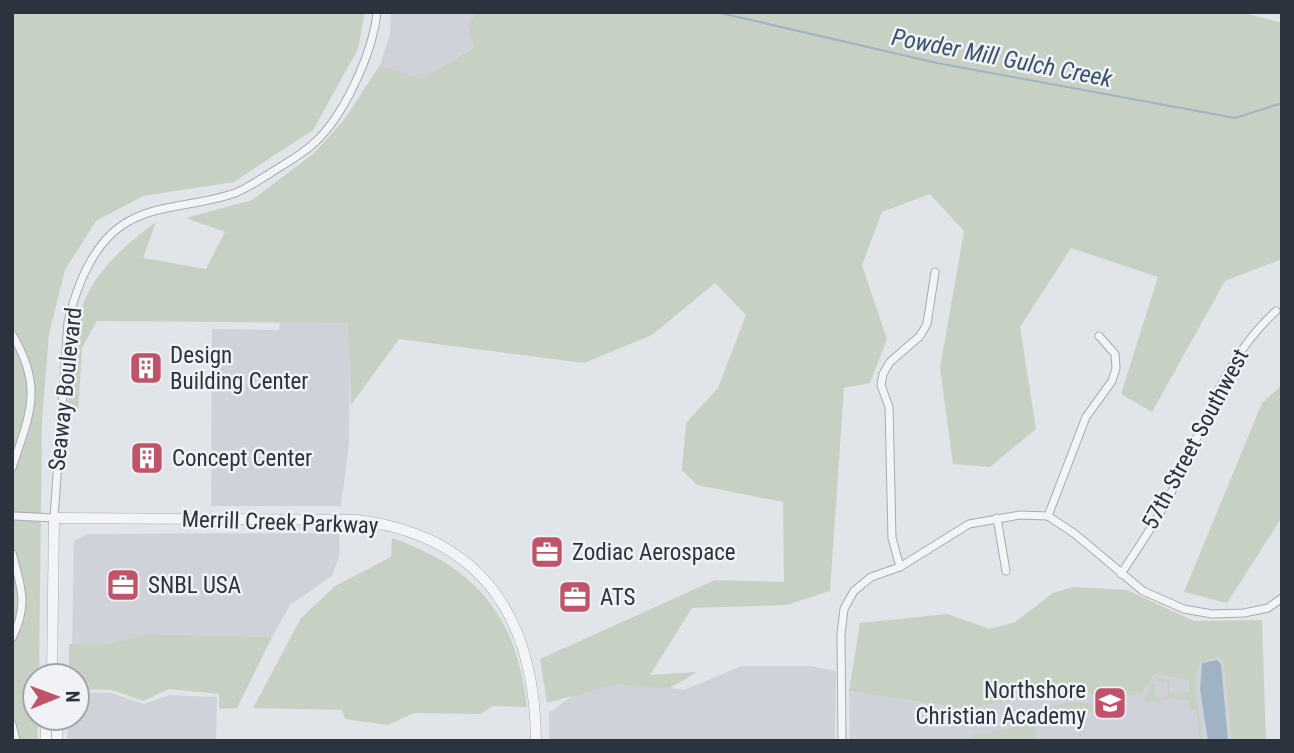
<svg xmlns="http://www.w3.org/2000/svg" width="1294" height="753" viewBox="0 0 1294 753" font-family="'Roboto Condensed',sans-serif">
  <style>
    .built { fill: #cfd3d9 }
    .green { fill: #c7d1c3 }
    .water { fill: #9fb3c4 }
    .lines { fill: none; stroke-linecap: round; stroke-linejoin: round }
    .stream { stroke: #9fb3c4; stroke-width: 2 }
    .minor-casing { stroke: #a7abb2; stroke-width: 9 }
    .tertiary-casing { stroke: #a7abb2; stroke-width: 11 }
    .minor { stroke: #f3f4f6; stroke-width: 7 }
    .tertiary { stroke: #f3f4f6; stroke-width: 10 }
    .labels { text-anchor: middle; stroke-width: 5; stroke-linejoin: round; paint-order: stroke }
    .poi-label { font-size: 23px; fill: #2b333e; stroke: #f0f2f5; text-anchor: start }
    .street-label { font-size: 23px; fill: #2b333e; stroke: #f0f2f5 }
    .water-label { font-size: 24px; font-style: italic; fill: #39536d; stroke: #f0f2f5 }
  </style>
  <rect width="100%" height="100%" fill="#e1e4e8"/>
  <g class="built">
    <polygon points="391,12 478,12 467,24 474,46 422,80 380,65 390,34"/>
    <polygon points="280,322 350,322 349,444 341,506 211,506 212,329 279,330"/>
    <polygon points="339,533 340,554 332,576 290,605 272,637 147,634 108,644 72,644 74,541 88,534"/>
    <polygon points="1219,657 1223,661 1232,741 850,741 849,691 965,709 1068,690 1113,698 1142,694 1155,674 1189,681 1196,675 1201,662"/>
    <polygon points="741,666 811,666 836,671 835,741 549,741 549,713 597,677 684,690"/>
    <polygon points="77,692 111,693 144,704 170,695 217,697 216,741 67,741 68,718 77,718"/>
  </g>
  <g class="green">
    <polygon points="12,12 363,12 364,16 358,49 313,130 234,182 143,196 96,221 65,270 49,334 42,419 39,676 35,676 38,741 12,741"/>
    <path d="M478,12H1241L1282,23V259L1225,281L1152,412L1121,394L1158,277L1071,248L1020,327L1036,429L990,467L953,464L940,368L964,231L930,194L882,212L862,265L887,339L870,383L844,388L830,591L786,605L692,608L650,675L697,672L668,689L616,684L547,703L540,659L715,580L784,582L783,502L697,485L682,470L686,423L718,388L746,315L715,283L652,335L584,363L399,339L351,405L348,323L97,321L82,348L78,413H67C76,316 71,285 156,222L143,258L206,269L225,232L186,218L252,200L314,153L344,120L380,65L422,79L474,47L467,24Z"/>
    <polygon points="1282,385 1282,517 1227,603 1184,592 1262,403"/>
    <path d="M392,538C477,568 517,617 527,707L493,706L481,714L414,713L388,725L345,719L342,710L253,708L301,618L335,586L391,557Z"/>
    <path d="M1073,587L1127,590L1194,621L1262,620L1266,741H1232L1223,661L1219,657L1201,662L1196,675V693L1203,741H1200L1196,711L1191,710L1188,700L1162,699L1168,697L1167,681H1154L1155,697L1160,698L1159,703L1143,701L1153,683C1157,677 1164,677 1169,681L1170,693L1189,692V681L1155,674L1142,694L1113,698L1068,690L965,709L849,691L860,623L947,614L990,629L1015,622L1053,593Z"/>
    <polygon points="147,634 272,637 237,708 219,709 219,694 169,689 143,701 112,690 77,689 77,676 69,676 69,644 108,644"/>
    <polygon points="1069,702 1089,703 1095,712 1041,713 1043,709"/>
    <polygon points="1029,723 1036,727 1036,741 973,741 973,734 989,733"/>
  </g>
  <polygon class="water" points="1217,660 1221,664 1228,741 1208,741 1200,689 1202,663"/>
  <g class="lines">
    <polyline class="stream" points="716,12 937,63 1235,118 1282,103"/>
    <defs>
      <g id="minor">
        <path d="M12,334C44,388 30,413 12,468"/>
        <path d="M14,516L54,518L68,322C76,289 91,247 121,226C154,203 195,207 232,194C245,190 257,181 269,174C284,164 300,156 313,144C344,117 373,52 377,12"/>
        <polyline points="1048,516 1086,417 1112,381 1116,368 1115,354 1099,336"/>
        <polyline points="997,518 1006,571"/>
        <path d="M12,553C21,587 29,605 12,638"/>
        <polyline points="900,567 892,538 889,407 881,385 883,374 890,362 920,336 927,324 935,272"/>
        <path d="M1121,574C1138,547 1158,520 1172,491C1206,426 1220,362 1276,311"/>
        <polyline points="12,724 16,741"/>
        <polyline points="842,741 841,634 844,609 854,591 871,577 900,567 969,524 1020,515 1048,516 1075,534 1143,591 1184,609 1212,614 1244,613 1268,608 1282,598"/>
      </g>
      <g id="tertiary">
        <path d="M52,676L54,518L357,520C484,536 535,620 536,741"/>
        <polyline points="46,718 46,741"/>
        <polyline points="57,741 57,718"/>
      </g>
    </defs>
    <use href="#minor" class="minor-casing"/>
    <use href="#tertiary" class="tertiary-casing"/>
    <use href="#minor" class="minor"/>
    <use href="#tertiary" class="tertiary"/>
  </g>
  <defs>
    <symbol id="building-square" viewBox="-11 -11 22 22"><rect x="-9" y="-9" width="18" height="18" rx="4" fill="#c05369" stroke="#f0f2f5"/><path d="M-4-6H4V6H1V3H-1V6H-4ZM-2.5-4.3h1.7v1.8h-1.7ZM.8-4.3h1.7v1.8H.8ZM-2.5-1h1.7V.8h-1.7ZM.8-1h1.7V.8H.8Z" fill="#fff"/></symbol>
    <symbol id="office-square" viewBox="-11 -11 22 22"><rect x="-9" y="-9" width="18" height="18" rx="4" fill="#c05369" stroke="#f0f2f5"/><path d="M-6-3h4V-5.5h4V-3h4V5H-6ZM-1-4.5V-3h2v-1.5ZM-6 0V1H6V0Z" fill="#fff"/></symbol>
    <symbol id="school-square" viewBox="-11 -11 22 22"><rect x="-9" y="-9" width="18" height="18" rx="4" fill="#c05369" stroke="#f0f2f5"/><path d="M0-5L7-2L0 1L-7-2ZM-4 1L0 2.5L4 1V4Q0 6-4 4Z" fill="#fff"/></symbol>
  </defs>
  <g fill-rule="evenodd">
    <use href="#building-square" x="127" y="349" width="38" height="38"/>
    <use href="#building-square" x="128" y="439" width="38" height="38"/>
    <use href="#office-square" x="528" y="533" width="38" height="38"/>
    <use href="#office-square" x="104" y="566" width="38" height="38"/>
    <use href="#office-square" x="556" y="578" width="38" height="38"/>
    <use href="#school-square" x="1091" y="684" width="38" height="38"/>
  </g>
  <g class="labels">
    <g class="poi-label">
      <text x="170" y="363">Design<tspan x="170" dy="26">Building Center</tspan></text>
      <text x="172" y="466">Concept Center</text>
      <text x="572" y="560">Zodiac Aerospace</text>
      <text x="148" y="593">SNBL USA</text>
      <text x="600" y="605">ATS</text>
      <text x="1086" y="698" text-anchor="end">Northshore<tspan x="1086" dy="26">Christian Academy</tspan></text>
    </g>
    <g class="street-label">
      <text transform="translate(65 389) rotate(-84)" y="8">Seaway Boulevard</text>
      <text transform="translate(1195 439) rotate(-62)" y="8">57th Street Southwest</text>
      <text transform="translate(280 522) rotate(2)" y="8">Merrill Creek Parkway</text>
    </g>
    <g class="water-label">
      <text transform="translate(1002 58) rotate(11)" y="8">Powder Mill Gulch Creek</text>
    </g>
  </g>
  <rect width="1294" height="753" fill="none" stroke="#2b333e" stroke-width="28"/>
  <g transform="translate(56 697) rotate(89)"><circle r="33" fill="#f0f2f5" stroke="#a1a6ac" stroke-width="2"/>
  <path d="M0-5L12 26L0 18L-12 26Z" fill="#c05369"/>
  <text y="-10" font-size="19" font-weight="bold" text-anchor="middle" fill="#2b333e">N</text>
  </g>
</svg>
